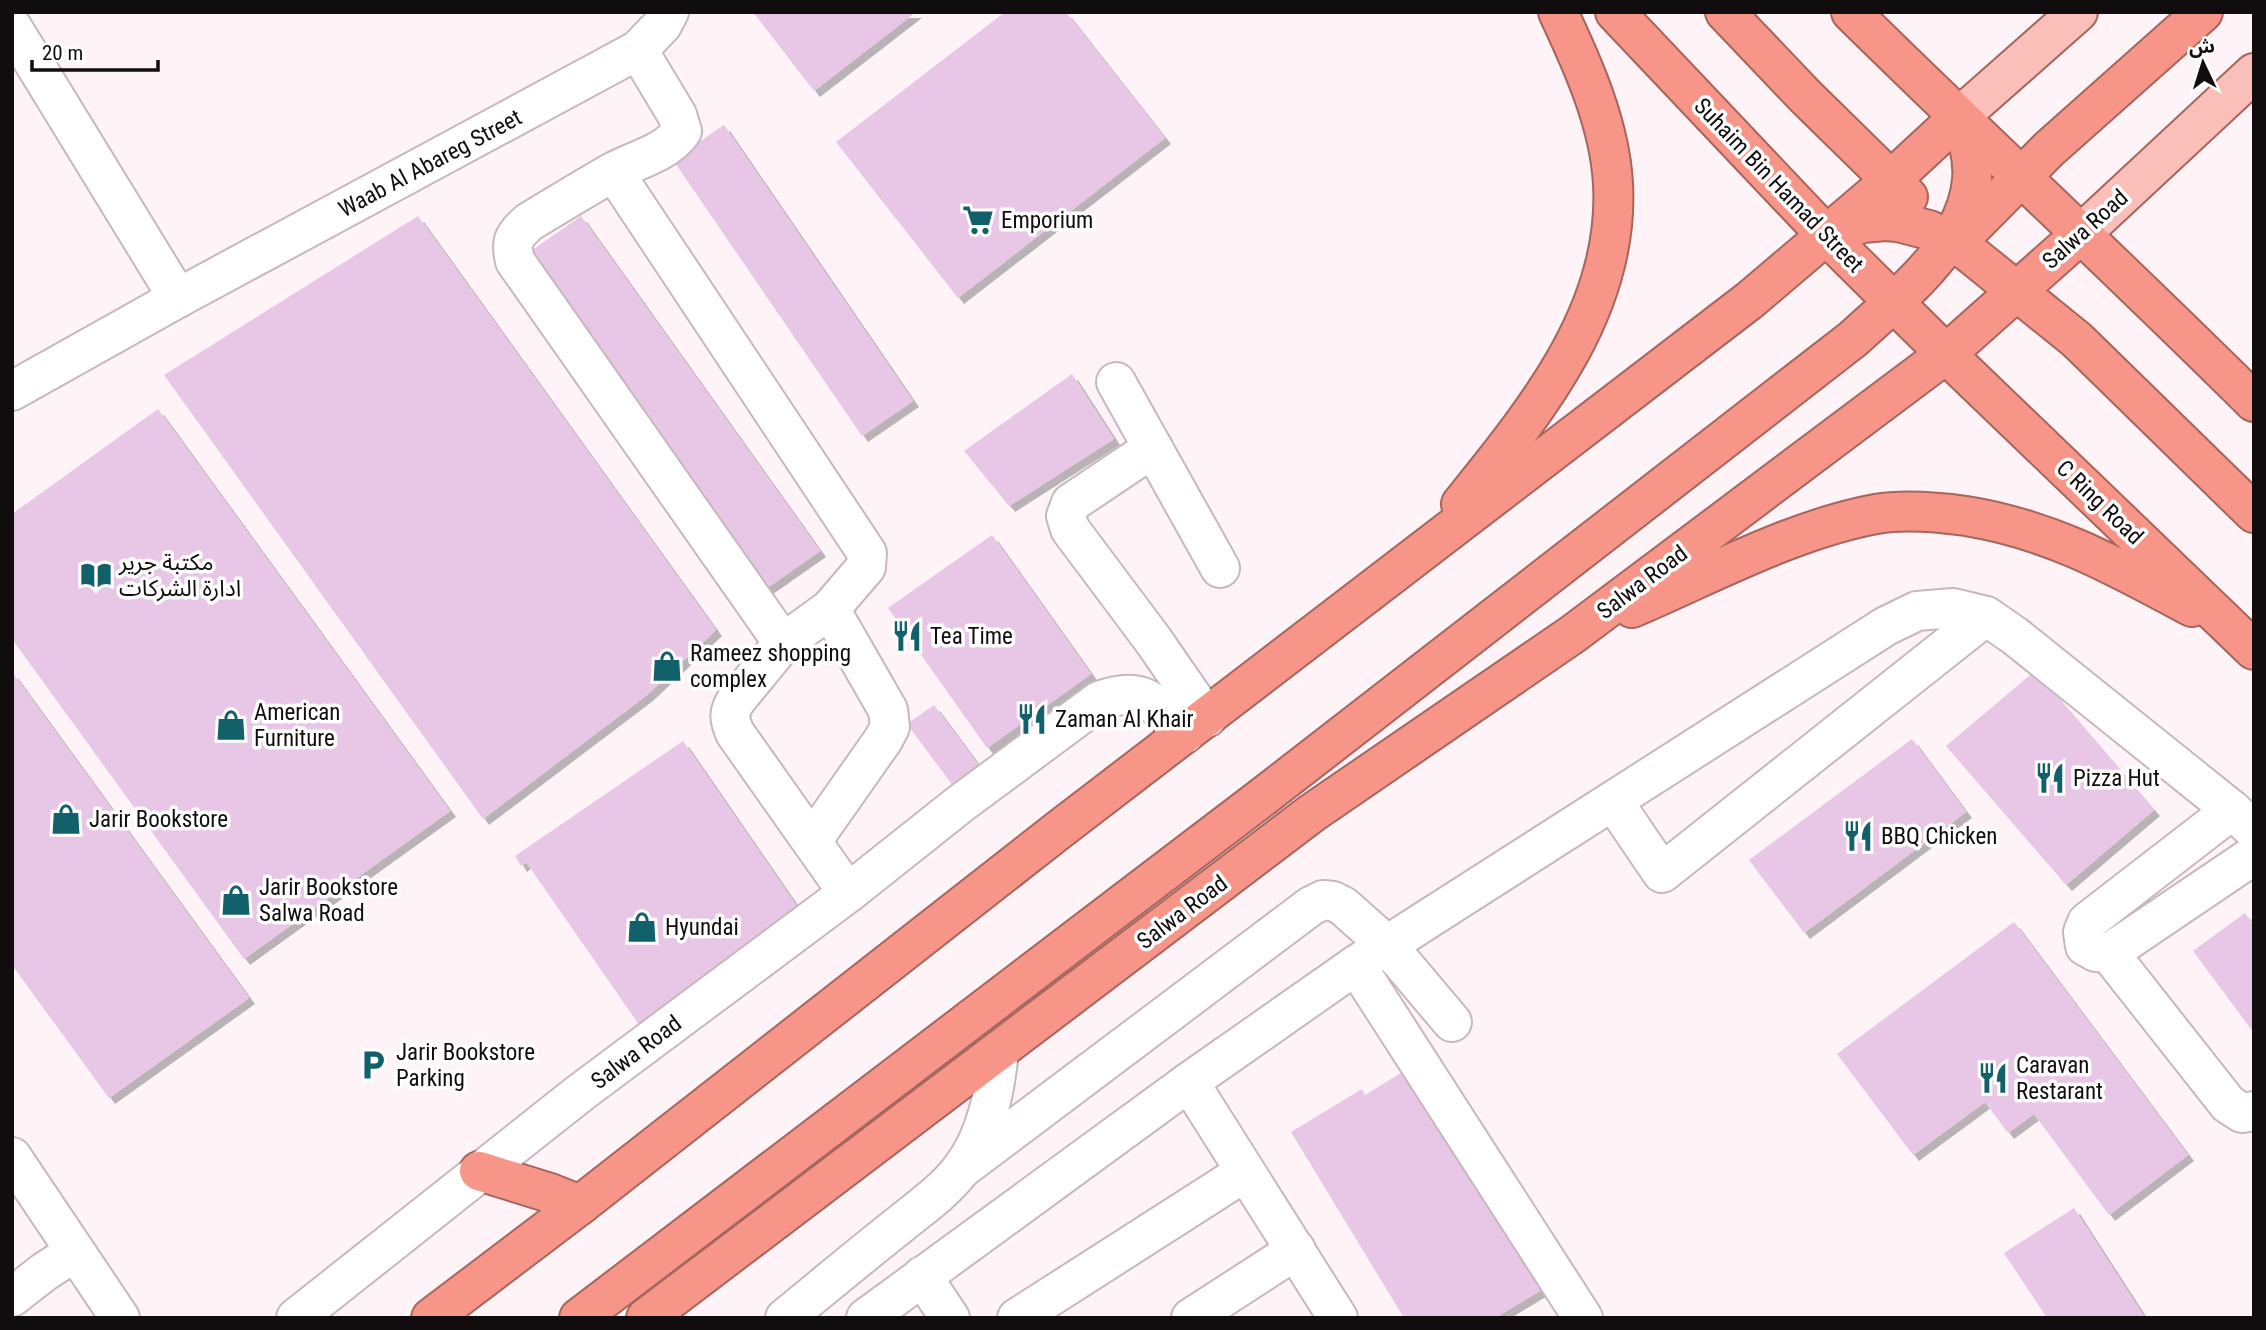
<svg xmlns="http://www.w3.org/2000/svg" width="2266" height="1330" viewBox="0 0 2266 1330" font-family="'Roboto Condensed','Noto Sans Arabic',sans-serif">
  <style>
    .building { fill: #e8c6e6; filter: url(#shadow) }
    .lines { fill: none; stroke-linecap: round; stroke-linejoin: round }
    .minor-casing { stroke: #c7b8bc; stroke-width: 42 }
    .major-casing { stroke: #a6655d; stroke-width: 42 }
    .highway-casing { stroke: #a6655d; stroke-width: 42 }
    .minor { stroke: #fff; stroke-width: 38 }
    .major { stroke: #fabfb8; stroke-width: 38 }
    .highway { stroke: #f79588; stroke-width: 38 }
    .labels { text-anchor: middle; stroke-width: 7; stroke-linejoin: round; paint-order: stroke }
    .street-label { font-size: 23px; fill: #110c0d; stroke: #fff }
    .poi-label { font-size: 23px; fill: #110c0d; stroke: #fff; text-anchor: start }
  </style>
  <defs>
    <filter id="shadow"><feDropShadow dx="6" dy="6" stdDeviation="0" flood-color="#0004"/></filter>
  </defs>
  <rect width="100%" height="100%" fill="#fef4f7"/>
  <g class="building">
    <polygon points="753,12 916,12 814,91"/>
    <polygon points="1005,12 1066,12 1165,138 958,298 836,142"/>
    <polygon points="724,125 913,401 862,436 673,160"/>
    <polygon points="418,216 716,630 647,695 483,819 164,375"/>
    <polygon points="581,216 820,551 760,593 521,258"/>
    <polygon points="1072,374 1114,439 1009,506 964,451"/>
    <polygon points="158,409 450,811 244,959 12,639 12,514"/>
    <polygon points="992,535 1091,674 987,748 888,608"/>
    <polygon points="2035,671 2154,810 2066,885 1946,746"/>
    <polygon points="12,672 249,998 109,1098 12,965"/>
    <polygon points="934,705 980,767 954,787 907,724"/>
    <polygon points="1912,739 1966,812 1804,933 1749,860"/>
    <polygon points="683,741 803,915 640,1026 526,862 521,866 515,856"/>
    <polygon points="2245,913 2254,925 2254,1033 2193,951"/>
    <polygon points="2014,922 2188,1155 2109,1215 2034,1114 2008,1133 1985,1102 1913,1155 1837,1054"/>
    <polygon points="1409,1068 1543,1289 1495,1318 1404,1318 1291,1132 1362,1089 1365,1095"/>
    <polygon points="2074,1208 2145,1318 2047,1318 2004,1253"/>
  </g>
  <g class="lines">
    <defs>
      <g id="minor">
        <polyline points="12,27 178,298"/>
        <path d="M638,50L677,115L682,131C667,153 635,160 613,172C585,188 557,205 529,222C514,236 510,240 515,261L783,643"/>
        <path d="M614,172L867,553L866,567L830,609L783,643L737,699C728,712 729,719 735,733L848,893"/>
        <polyline points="1116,382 1220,568"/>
        <polyline points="12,391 178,298 638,50 662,25 669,12"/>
        <polyline points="1153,448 1071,503 1066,516 1070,529 1153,640 1207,718"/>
        <polyline points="1613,801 1662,873 1986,616"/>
        <polyline points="2232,810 2087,922 2083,932 2085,946 2096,952 2109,953 2254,855"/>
        <polyline points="812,841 883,740 890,727 888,710 830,609"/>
        <polyline points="2109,953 2228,1104 2242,1113 2254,1111"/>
        <polyline points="1356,965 1583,1318"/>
        <polyline points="1189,1082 1338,1318"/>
        <polyline points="12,1157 120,1318"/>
        <polyline points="964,1167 1311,906 1323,900 1333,901 1343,906 1387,945 1452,1022"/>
        <polyline points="922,1276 950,1318"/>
        <polyline points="12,1297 44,1272 75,1252"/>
        <path d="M296,1318L580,1093L848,893L960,804L1099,701C1145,684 1154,703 1185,734"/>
        <path d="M785,1318C823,1287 860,1256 898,1226C920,1208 945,1191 962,1168C987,1135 995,1090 999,1051"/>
        <polyline points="866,1318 1189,1082 1356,965 1886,626 1917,611 1953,608 1986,616 2015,636 2232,810 2254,830"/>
        <polyline points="1017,1318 1245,1172"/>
        <polyline points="1191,1318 1296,1250"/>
      </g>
      <g id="major">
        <polyline points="1958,118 2078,12"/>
        <polyline points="2082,233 2254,73"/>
      </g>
      <g id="highway">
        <polyline points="1615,12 1827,236 1946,354 2254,650"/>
        <polyline points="1725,12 1805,96 1908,197"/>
        <path d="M1851,12C1984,143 2121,270 2254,402"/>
        <polyline points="1835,233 1863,223 1885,221 1898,222 1929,230 1967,251 2077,340 2254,513"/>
        <polyline points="1959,240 2049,149 2203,12"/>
        <path d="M1461,504C1535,412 1620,310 1613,184C1610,125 1583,65 1558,12"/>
        <path d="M1632,608C1709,575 1794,529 1876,514C1905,509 1937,512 1966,516C2053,530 2117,567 2192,607"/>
        <polyline points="479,1171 550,1193 580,1205"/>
        <polyline points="431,1318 580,1205 1060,829 1750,300 1890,181 1958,118"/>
        <path d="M579,1318L1264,796L1853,339C1916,281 2008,213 1958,118"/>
        <polyline points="646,1318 1312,813 1573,634 1946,354 2082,233"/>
      </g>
    </defs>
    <use href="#minor" class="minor-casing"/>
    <use href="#major" class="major-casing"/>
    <use href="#highway" class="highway-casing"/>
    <use href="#minor" class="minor"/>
    <use href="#major" class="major"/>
    <use href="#highway" class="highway"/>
  </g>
  <defs>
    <symbol id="supermarket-bare" viewBox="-9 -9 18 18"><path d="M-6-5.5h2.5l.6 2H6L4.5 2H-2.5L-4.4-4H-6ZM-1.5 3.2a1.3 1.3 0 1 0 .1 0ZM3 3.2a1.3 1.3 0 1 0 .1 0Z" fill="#12616a" stroke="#fff" stroke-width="2.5" paint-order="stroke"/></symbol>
    <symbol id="library-bare" viewBox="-9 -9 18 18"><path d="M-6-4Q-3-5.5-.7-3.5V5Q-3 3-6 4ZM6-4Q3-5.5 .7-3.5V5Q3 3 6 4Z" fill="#12616a" stroke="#fff" stroke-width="2.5" paint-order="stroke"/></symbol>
    <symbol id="restaurant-bare" viewBox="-9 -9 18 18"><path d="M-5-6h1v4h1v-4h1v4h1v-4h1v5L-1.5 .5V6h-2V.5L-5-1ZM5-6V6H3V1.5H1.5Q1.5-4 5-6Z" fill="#12616a" stroke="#fff" stroke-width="2.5" paint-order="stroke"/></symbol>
    <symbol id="shop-bare" viewBox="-9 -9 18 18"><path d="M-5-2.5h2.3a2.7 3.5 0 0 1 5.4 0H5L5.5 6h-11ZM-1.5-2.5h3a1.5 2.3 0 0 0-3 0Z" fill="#12616a" stroke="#fff" stroke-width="2.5" paint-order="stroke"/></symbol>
    <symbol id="parking-bare" viewBox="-9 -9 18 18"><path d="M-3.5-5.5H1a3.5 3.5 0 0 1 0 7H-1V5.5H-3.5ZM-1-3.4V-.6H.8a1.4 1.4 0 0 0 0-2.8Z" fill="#12616a" stroke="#fff" stroke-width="2.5" paint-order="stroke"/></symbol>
  </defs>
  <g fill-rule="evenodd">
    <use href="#supermarket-bare" x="956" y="198" width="44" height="44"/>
    <use href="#library-bare" x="74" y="553" width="44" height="44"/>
    <use href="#restaurant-bare" x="885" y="614" width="44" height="44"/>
    <use href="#shop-bare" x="645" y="644" width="44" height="44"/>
    <use href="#restaurant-bare" x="1010" y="697" width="44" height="44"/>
    <use href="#shop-bare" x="209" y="703" width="44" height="44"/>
    <use href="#restaurant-bare" x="2028" y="756" width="44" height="44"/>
    <use href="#shop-bare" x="44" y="797" width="44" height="44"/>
    <use href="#restaurant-bare" x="1836" y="814" width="44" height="44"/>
    <use href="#shop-bare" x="214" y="878" width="44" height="44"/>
    <use href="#shop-bare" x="620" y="905" width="44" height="44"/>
    <use href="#parking-bare" x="351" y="1043" width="44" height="44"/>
    <use href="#restaurant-bare" x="1971" y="1056" width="44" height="44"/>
  </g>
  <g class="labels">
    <g class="street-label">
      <text transform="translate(430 163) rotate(-28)" y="8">Waab Al Abareg Street</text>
      <text transform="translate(1779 185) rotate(46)" y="8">Suhaim Bin Hamad Street</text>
      <text transform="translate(2085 229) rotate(-42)" y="8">Salwa Road</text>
      <text transform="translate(2100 502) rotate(44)" y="8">C Ring Road</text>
      <text transform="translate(1642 582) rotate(-37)" y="8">Salwa Road</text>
      <text transform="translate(1182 912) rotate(-37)" y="8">Salwa Road</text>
      <text transform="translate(636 1052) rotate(-37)" y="8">Salwa Road</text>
    </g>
    <g class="poi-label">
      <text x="1001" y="228">Emporium</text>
      <text x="119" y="570">مكتبة جرير<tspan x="119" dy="26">ادارة الشركات</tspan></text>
      <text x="930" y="644">Tea Time</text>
      <text x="690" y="661">Rameez shopping<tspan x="690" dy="26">complex</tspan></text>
      <text x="254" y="720">American<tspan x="254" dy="26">Furniture</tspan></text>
      <text x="1055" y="727">Zaman Al Khair</text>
      <text x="2073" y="786">Pizza Hut</text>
      <text x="89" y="827">Jarir Bookstore</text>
      <text x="1881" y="844">BBQ Chicken</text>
      <text x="259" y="895">Jarir Bookstore<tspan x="259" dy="26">Salwa Road</tspan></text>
      <text x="665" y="935">Hyundai</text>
      <text x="396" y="1060">Jarir Bookstore<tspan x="396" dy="26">Parking</tspan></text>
      <text x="2016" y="1073">Caravan<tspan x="2016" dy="26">Restarant</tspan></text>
    </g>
  </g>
  <rect width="2266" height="1330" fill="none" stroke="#110c0d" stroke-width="28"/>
  <g transform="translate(2203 63) rotate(356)" stroke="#ffffff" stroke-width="5" paint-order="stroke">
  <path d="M0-5L12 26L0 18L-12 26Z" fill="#110c0d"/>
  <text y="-10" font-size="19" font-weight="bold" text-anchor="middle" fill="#110c0d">ش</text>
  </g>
  <path d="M32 60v10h126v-10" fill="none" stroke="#110c0d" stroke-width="3.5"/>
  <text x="42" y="60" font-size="21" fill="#110c0d" stroke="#ffffff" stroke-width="5" paint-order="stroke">20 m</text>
</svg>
